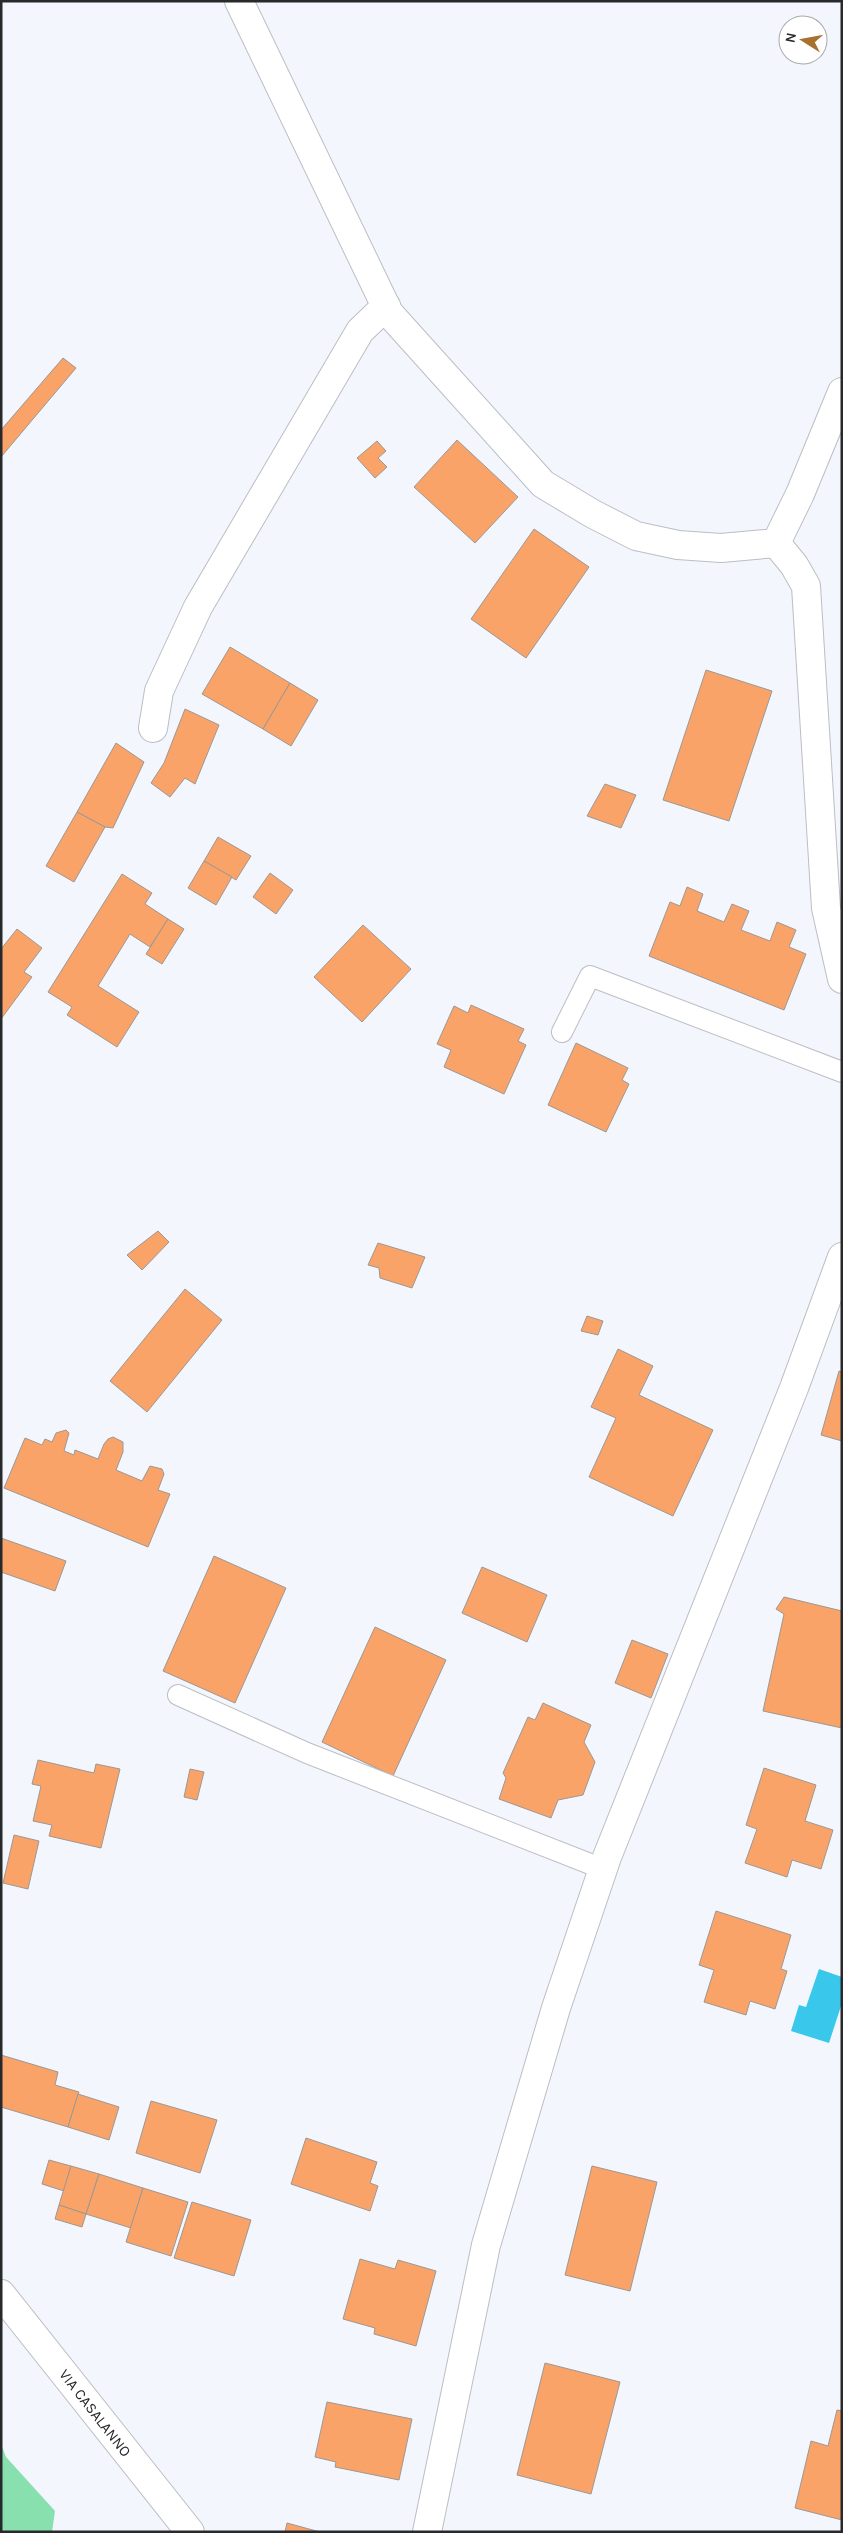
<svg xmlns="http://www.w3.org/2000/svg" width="843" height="2533" viewBox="0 0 843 2533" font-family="Karla,sans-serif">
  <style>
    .green { fill: #87e0ae }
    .water { fill: #39c7ec }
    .building { fill: #f9a369; stroke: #9d9793 }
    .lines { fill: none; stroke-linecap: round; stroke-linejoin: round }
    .lane-casing { stroke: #bbbec4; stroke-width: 22 }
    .street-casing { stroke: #bbbec4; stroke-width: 30 }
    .lane { stroke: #fff; stroke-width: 20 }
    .street { stroke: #fff; stroke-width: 28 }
    .labels { text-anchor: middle; stroke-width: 4; stroke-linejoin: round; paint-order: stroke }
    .street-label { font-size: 15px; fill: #28292b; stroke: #fff }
  </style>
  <rect width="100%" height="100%" fill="#f3f6fc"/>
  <polygon class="green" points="1,2444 6,2457 55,2511 52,2532 1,2532"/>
  <polygon class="water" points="819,1969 842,1977 842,2003 829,2043 791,2031 799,2005 806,2007"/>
  <g class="building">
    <polygon points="63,358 76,368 1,457 1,430"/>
    <polygon points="457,440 518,497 475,543 414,487"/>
    <polygon points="377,441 386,451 378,458 387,467 375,478 357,458"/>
    <polygon points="534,529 589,567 526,658 471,619"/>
    <polygon points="230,647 290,683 263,729 202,694"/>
    <polygon points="706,670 772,691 729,821 663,800"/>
    <polygon points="290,683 318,700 291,746 263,729"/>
    <polygon points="185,709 219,725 195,784 185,778 170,797 151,783 164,763"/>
    <polygon points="116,743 144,762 113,828 105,827 77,812"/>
    <polygon points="605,784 636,795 621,828 587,816"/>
    <polygon points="77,812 105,827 74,882 46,866"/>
    <polygon points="218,837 251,856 236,880 204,861"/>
    <polygon points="204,861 232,877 216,905 188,888"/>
    <polygon points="270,873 293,890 276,914 253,897"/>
    <polygon points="122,874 152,893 145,904 168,919 150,947 130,934 98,986 139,1012 117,1047 67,1015 72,1007 48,992"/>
    <polygon points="687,887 703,894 697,911 724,922 732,904 749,911 741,930 770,941 777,922 796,930 789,947 806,954 784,1010 649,956 670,902 680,906"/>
    <polygon points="168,919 184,929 162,964 146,954"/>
    <polygon points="363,925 411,969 362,1022 314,977"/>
    <polygon points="17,929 42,948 24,972 32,977 1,1019 1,949"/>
    <polygon points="471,1005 524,1029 518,1041 526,1045 504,1094 444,1067 451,1050 437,1044 454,1006 468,1013"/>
    <polygon points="576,1043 628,1068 622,1080 629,1084 606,1132 548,1105"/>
    <polygon points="158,1231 169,1242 142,1270 127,1255"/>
    <polygon points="378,1243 425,1257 412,1288 380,1278 379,1268 368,1265"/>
    <polygon points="185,1289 222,1320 147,1412 110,1381"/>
    <polygon points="587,1316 603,1321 598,1335 581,1331"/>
    <polygon points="618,1349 653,1366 639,1395 713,1430 673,1516 589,1477 616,1418 591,1407"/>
    <polygon points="839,1371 842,1372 842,1441 821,1435"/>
    <polygon points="66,1430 69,1433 64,1451 74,1455 75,1450 98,1459 104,1444 108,1439 113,1437 123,1442 123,1452 116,1470 142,1481 150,1466 162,1469 164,1474 158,1490 170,1494 148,1547 4,1488 25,1438 42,1445 45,1439 52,1442 56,1433"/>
    <polygon points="1,1538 66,1561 55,1591 1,1572"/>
    <polygon points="214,1556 286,1588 235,1703 163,1671"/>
    <polygon points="482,1567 547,1595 527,1642 462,1613"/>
    <polygon points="784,1597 842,1611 842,1728 763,1711 784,1614 776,1609"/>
    <polygon points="375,1627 446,1660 393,1776 322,1742"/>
    <polygon points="632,1640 668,1654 651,1698 615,1683"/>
    <polygon points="543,1703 591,1725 584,1742 595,1762 583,1795 558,1800 551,1818 499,1799 506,1778 503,1773 528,1717 535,1720"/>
    <polygon points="38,1760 94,1773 96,1764 120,1769 101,1848 49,1836 52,1825 33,1821 41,1786 32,1784"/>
    <polygon points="764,1768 816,1785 805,1821 833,1830 821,1869 792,1860 787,1877 745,1863 757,1829 746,1825"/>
    <polygon points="190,1769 204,1772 197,1800 184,1797"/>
    <polygon points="14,1835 39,1841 28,1889 3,1883"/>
    <polygon points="716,1911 791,1935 781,1969 787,1971 775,2009 750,2001 746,2015 704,2002 714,1970 699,1965"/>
    <polygon points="1,2055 58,2072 55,2085 79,2092 68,2127 1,2107"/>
    <polygon points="78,2094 119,2107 109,2140 68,2127"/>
    <polygon points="151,2101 217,2120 200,2173 136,2153"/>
    <polygon points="306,2138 377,2162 370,2183 378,2186 370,2211 291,2184"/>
    <polygon points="49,2160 71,2166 64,2191 42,2184"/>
    <polygon points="71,2166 99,2174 86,2214 59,2205"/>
    <polygon points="592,2166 657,2182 630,2291 565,2275"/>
    <polygon points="99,2174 143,2188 131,2228 86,2214"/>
    <polygon points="143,2188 188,2202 171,2256 126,2242"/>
    <polygon points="192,2202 251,2220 234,2276 174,2258"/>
    <polygon points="59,2205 86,2214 82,2227 55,2219"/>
    <polygon points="360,2259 395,2269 398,2260 436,2271 416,2346 374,2334 375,2328 343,2319"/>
    <polygon points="545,2363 620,2382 591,2494 517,2475"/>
    <polygon points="327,2402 412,2419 399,2480 335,2467 336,2462 315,2457"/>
    <polygon points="837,2410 842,2411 842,2520 795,2508 811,2441 828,2446"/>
    <polygon points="287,2523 320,2532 285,2532"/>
  </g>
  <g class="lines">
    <defs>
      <g id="lane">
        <polyline points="562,1032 590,976 842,1072"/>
        <polyline points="178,1695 307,1753 603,1869"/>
      </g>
      <g id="street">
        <polyline points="239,1 389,313 543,484 593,514 636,536 678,545 721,548 776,543 800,494 842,392"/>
        <polyline points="776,543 794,565 806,586 826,908 842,979"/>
        <polyline points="153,728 159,691 198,607 360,331 386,306"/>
        <polyline points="1,2294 190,2532"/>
        <polyline points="427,2532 486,2245 556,2008 607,1857 794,1388 842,1257"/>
      </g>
    </defs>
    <use href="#lane" class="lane-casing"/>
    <use href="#street" class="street-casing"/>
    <use href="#lane" class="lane"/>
    <use href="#street" class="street"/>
  </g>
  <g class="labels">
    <g class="street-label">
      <text transform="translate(95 2413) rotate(52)" y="5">VIA CASALANNO</text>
    </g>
  </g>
  <rect width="843" height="2533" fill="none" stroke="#28292b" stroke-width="5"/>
  <g transform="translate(803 40) rotate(281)"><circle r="24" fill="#ffffff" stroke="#a9a9aa"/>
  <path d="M0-4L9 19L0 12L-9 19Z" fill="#a9712e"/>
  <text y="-8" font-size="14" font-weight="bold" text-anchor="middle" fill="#28292b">N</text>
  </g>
</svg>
